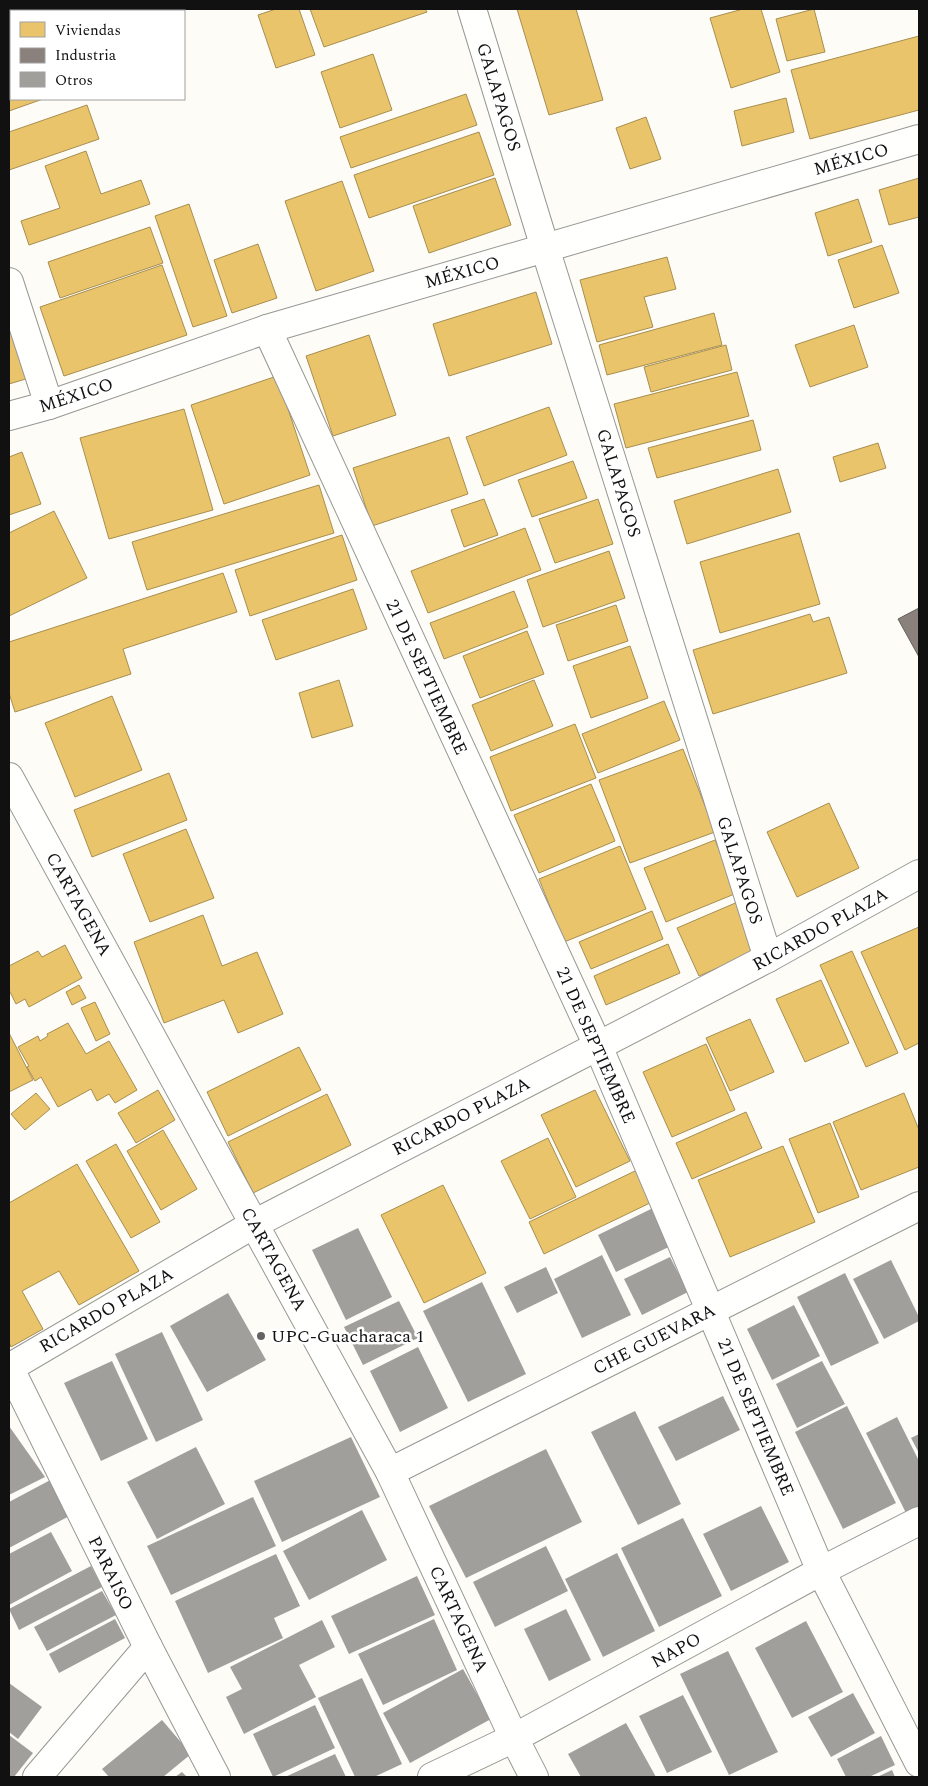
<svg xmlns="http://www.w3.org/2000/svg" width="928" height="1786" viewBox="0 0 928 1786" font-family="Spectral,serif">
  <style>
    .homes { fill: #e9c46a; stroke: #a88e4f }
    .industry { fill: #8a817c; stroke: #665f5c }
    .building { fill: #a19f9c }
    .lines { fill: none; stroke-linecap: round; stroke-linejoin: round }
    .street-casing { stroke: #979795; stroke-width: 30 }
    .street { stroke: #fffffe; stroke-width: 28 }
    .poi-dot { fill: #646362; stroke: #fff; stroke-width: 2 }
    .labels { text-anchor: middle; stroke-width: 5; stroke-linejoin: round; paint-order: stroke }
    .street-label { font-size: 18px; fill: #111; stroke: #fff }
    .poi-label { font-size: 18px; fill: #111; stroke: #fff; text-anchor: start }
  </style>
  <rect width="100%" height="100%" fill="#fdfcf7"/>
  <g class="homes">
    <polygon points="9,9 11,12 11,24 9,25"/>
    <polygon points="21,9 34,9 30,11 23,11"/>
    <polygon points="156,9 180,9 176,11 158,11"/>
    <polygon points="276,9 299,9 315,55 276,68 258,15"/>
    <polygon points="310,9 425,9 427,12 324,47"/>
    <polygon points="517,9 576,9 603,100 549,115"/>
    <polygon points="743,9 761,9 780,72 731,88 710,18"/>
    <polygon points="814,9 825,52 787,61 776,19"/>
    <polygon points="9,27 11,27 11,60 9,61"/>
    <polygon points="919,36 919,110 810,139 791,70"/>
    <polygon points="373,54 392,110 340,128 321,72"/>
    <polygon points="11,65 11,99 43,99 9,111 9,66"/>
    <polygon points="466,94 477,125 351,168 340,137"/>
    <polygon points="786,98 794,132 742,146 734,111"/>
    <polygon points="87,105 99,139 9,170 9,132"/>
    <polygon points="646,117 661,159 630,169 616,128"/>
    <polygon points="479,132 494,175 369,218 354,175"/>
    <polygon points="86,151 101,194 141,180 150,204 29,245 21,221 60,208 45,166"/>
    <polygon points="495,178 511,225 429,253 413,206"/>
    <polygon points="919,178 919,217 889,225 879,190"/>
    <polygon points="342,181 374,271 316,291 285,201"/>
    <polygon points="858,199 872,242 828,256 815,213"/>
    <polygon points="189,204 227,316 193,327 155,216"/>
    <polygon points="150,227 163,263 60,298 48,262"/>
    <polygon points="258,244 277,298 232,313 214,260"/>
    <polygon points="882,245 899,293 854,308 838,260"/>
    <polygon points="667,257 676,289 644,297 653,327 597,342 580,280"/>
    <polygon points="162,265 187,335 64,376 40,307"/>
    <polygon points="536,292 552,344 449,376 433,324"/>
    <polygon points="714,313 722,345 607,375 599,345"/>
    <polygon points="9,325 29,378 9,384"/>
    <polygon points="854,325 868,367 810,387 795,345"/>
    <polygon points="369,335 396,415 333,436 306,356"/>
    <polygon points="726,345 732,370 651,392 644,367"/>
    <polygon points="737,372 749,416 626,448 614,404"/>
    <polygon points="277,376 310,475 224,504 191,405"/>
    <polygon points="549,407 567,455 484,486 466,437"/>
    <polygon points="184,409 213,510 109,539 80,438"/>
    <polygon points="753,420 761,450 657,478 648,448"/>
    <polygon points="449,437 468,494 372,526 353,468"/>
    <polygon points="878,443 886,468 840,482 833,457"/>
    <polygon points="22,452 41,504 9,515 9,457"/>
    <polygon points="573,461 587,498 532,517 518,480"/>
    <polygon points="778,469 791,512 687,544 674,501"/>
    <polygon points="319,485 334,533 147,590 132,542"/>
    <polygon points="484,499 498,535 464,547 451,510"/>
    <polygon points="598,499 613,544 555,563 539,519"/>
    <polygon points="54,511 87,578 9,616 9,533"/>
    <polygon points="525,528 541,570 428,613 411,571"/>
    <polygon points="799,533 820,604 720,633 700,562"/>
    <polygon points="342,535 357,580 250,616 235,570"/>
    <polygon points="609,551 625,598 543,627 527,580"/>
    <polygon points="223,573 237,612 123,649 131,674 15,712 9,693 9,642"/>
    <polygon points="353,589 367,629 276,660 262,620"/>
    <polygon points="514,591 528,627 444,659 430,623"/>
    <polygon points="616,605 628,641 568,661 556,625"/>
    <polygon points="810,614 813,622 829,617 847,673 713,714 693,650"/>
    <polygon points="527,631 544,674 480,698 463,656"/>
    <polygon points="630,646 648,698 591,718 573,666"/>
    <polygon points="339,680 353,726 312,738 299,693"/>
    <polygon points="534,680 553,726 491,751 472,705"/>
    <polygon points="112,696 142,770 75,797 45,723"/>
    <polygon points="664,701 680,740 598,773 582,734"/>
    <polygon points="575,724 596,778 511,811 490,757"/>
    <polygon points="683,749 715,832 630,863 599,780"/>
    <polygon points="169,773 187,820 92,857 74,810"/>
    <polygon points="591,784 615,841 539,873 514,815"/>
    <polygon points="829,803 859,868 797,897 767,832"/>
    <polygon points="186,829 214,898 150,922 123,854"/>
    <polygon points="715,840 737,893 666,922 644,868"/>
    <polygon points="620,846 646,909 564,942 539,879"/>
    <polygon points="740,901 761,949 699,976 677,928"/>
    <polygon points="652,911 663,939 591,969 579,942"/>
    <polygon points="203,915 222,966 257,952 283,1014 238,1033 224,1000 164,1023 134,942"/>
    <polygon points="919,927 919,1043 905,1050 861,952"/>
    <polygon points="668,944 680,973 606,1005 594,976"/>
    <polygon points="65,945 82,978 29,1007 25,999 16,1004 9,990 9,966 38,951 42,957"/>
    <polygon points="852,951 898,1053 866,1067 820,965"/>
    <polygon points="821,980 849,1043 805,1062 776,999"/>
    <polygon points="79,985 86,998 72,1005 66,992"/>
    <polygon points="95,1002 110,1034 96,1041 81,1008"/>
    <polygon points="750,1019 774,1072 730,1091 706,1038"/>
    <polygon points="68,1023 86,1054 109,1041 137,1090 115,1103 109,1094 97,1101 91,1089 58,1107 41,1077 35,1081 27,1067 29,1066 18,1047 38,1036 40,1041 48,1036 47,1034"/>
    <polygon points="9,1033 33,1080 9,1092"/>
    <polygon points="706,1044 735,1110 672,1137 643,1072"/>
    <polygon points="299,1047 321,1090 228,1136 207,1092"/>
    <polygon points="158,1090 175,1120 136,1143 118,1113"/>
    <polygon points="595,1090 630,1161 576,1187 541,1115"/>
    <polygon points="36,1093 50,1109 25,1130 11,1114"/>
    <polygon points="904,1093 919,1130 919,1167 861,1190 833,1122"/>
    <polygon points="327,1094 351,1145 253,1193 228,1142"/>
    <polygon points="746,1112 762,1148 692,1179 676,1143"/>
    <polygon points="830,1123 859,1197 818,1213 789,1139"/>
    <polygon points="163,1130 197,1189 161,1210 127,1151"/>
    <polygon points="548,1138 576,1197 530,1219 501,1161"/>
    <polygon points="116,1144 160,1222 131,1238 86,1161"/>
    <polygon points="783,1146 815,1222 730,1257 698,1180"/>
    <polygon points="77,1164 139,1271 79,1305 59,1271 22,1291 43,1329 11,1347 9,1342 9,1203"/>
    <polygon points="637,1170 652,1202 544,1254 529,1222"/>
    <polygon points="443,1185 486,1273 424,1303 381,1215"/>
  </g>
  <polygon class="industry" points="919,608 919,657 898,619"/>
  <g class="building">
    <polygon points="655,1207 673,1245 616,1272 598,1235"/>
    <polygon points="358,1228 392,1297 346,1320 312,1250"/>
    <polygon points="602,1255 631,1315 582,1338 554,1279"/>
    <polygon points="670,1257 688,1292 642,1315 624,1279"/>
    <polygon points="891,1260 919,1317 919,1321 884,1339 853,1279"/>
    <polygon points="546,1267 558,1293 517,1313 504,1287"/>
    <polygon points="845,1273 879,1343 831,1366 797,1297"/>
    <polygon points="482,1282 526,1374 468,1402 423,1311"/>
    <polygon points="228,1293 266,1360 207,1392 170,1326"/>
    <polygon points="399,1301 418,1338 363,1365 344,1327"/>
    <polygon points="794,1305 820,1356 772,1380 747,1329"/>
    <polygon points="162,1332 203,1420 156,1442 115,1354"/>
    <polygon points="418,1347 448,1408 400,1432 370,1371"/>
    <polygon points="112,1361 148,1439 101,1461 64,1383"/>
    <polygon points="822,1361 845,1404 797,1428 776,1384"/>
    <polygon points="723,1396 740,1430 676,1461 658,1427"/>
    <polygon points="847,1406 896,1503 843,1529 795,1432"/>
    <polygon points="635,1411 681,1504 638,1525 591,1432"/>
    <polygon points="897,1417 919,1461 919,1511 908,1517 866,1433"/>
    <polygon points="9,1426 45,1477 9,1495"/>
    <polygon points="919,1434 919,1453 911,1438"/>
    <polygon points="351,1437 380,1497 282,1542 254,1481"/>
    <polygon points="196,1447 225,1504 157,1539 127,1482"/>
    <polygon points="546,1449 582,1522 466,1578 429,1506"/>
    <polygon points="56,1477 75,1513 9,1548 9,1502"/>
    <polygon points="253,1497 276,1546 171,1595 147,1546"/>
    <polygon points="761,1506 789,1562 731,1591 703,1534"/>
    <polygon points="362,1510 387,1560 309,1600 283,1551"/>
    <polygon points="683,1518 722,1596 659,1627 621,1548"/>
    <polygon points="51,1532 72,1571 9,1605 9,1554"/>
    <polygon points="546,1546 568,1591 495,1627 473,1582"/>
    <polygon points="617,1553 655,1631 603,1657 565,1579"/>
    <polygon points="276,1554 300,1606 274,1618 283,1638 208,1673 175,1601"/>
    <polygon points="91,1566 102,1587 19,1630 9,1609"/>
    <polygon points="417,1576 435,1615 349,1654 331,1616"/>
    <polygon points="102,1591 116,1615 47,1651 34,1627"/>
    <polygon points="566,1609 591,1660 549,1681 524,1629"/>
    <polygon points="115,1619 125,1638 59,1673 49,1654"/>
    <polygon points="434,1619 457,1670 383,1705 358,1654"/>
    <polygon points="322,1620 335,1647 299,1665 316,1697 244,1734 226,1697 242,1689 230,1667"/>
    <polygon points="806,1621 843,1692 792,1718 755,1648"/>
    <polygon points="728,1651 778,1752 729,1775 680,1674"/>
    <polygon points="463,1669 491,1719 410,1763 383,1713"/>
    <polygon points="362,1678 402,1764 374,1777 355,1777 318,1698"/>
    <polygon points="9,1683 42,1707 18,1739 9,1732"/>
    <polygon points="853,1693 875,1733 831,1757 808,1717"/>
    <polygon points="683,1695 712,1752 667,1773 639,1716"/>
    <polygon points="315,1705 335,1748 273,1777 253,1734"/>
    <polygon points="162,1720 191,1754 163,1777 109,1777 102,1769"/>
    <polygon points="626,1723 656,1777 581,1777 568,1754"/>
    <polygon points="9,1735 33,1753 14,1777 9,1777"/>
    <polygon points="881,1736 895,1765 869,1777 846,1777 837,1759"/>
    <polygon points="335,1754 346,1777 285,1777"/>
    <polygon points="892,1770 895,1777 877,1777"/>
    <polygon points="182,1772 187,1777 175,1777"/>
  </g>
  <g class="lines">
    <defs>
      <g id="street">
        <polyline points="472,9 545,248 768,958"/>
        <polyline points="9,282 49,405"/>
        <polyline points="267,329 598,1046 821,1571 919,1763"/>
        <polyline points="9,416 49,405 267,329 919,139"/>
        <polyline points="9,777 390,1472 514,1738 534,1777"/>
        <polyline points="9,1367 148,1647 216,1777"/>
        <polyline points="9,1368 254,1224 768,958 919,874"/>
        <polyline points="390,1472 919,1206"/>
        <polyline points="37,1777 148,1647"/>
        <polyline points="432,1777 514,1738 821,1571 919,1521"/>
      </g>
    </defs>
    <use href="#street" class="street-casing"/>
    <use href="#street" class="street"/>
  </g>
  <circle class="poi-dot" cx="261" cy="1336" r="5"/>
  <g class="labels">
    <g class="street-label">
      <text transform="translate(499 97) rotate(73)" y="6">GALAPAGOS</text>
      <text transform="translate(851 159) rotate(-16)" y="6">MÉXICO</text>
      <text transform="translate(462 272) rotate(-16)" y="6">MÉXICO</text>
      <text transform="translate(76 395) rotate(-18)" y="6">MÉXICO</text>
      <text transform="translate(619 483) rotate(73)" y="6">GALAPAGOS</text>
      <text transform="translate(427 677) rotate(65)" y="6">21 DE SEPTIEMBRE</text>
      <text transform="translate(740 870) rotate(72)" y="6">GALAPAGOS</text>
      <text transform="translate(79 904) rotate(61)" y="6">CARTAGENA</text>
      <text transform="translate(820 929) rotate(-29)" y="6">RICARDO PLAZA</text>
      <text transform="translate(596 1045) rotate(66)" y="6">21 DE SEPTIEMBRE</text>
      <text transform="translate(461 1116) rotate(-27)" y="6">RICARDO PLAZA</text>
      <text transform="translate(274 1259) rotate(61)" y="6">CARTAGENA</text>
      <text transform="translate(106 1310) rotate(-30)" y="6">RICARDO PLAZA</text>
      <text transform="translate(654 1339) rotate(-27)" y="6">CHE GUEVARA</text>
      <text transform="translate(756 1417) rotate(67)" y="6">21 DE SEPTIEMBRE</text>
      <text transform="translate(111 1573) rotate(64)" y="6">PARAISO</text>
      <text transform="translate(459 1619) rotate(65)" y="6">CARTAGENA</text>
      <text transform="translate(676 1650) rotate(-29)" y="6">NAPO</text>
    </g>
    <g class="poi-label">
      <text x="271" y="1342">UPC-Guacharaca 1</text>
    </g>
  </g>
  <rect width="928" height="1786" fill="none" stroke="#111111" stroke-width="20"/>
  <rect x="10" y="10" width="175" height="90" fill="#ffffff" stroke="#a0a0a0"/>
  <rect x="20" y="22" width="25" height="15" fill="#e9c46a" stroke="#a0a0a0"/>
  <text x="55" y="35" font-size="15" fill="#111111">Viviendas</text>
  <rect x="20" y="48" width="25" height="15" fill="#8a817c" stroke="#a0a0a0"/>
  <text x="55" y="60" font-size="15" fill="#111111">Industria</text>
  <rect x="20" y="72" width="25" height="15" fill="#a19f9c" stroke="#a0a0a0"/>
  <text x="55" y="85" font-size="15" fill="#111111">Otros</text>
</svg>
